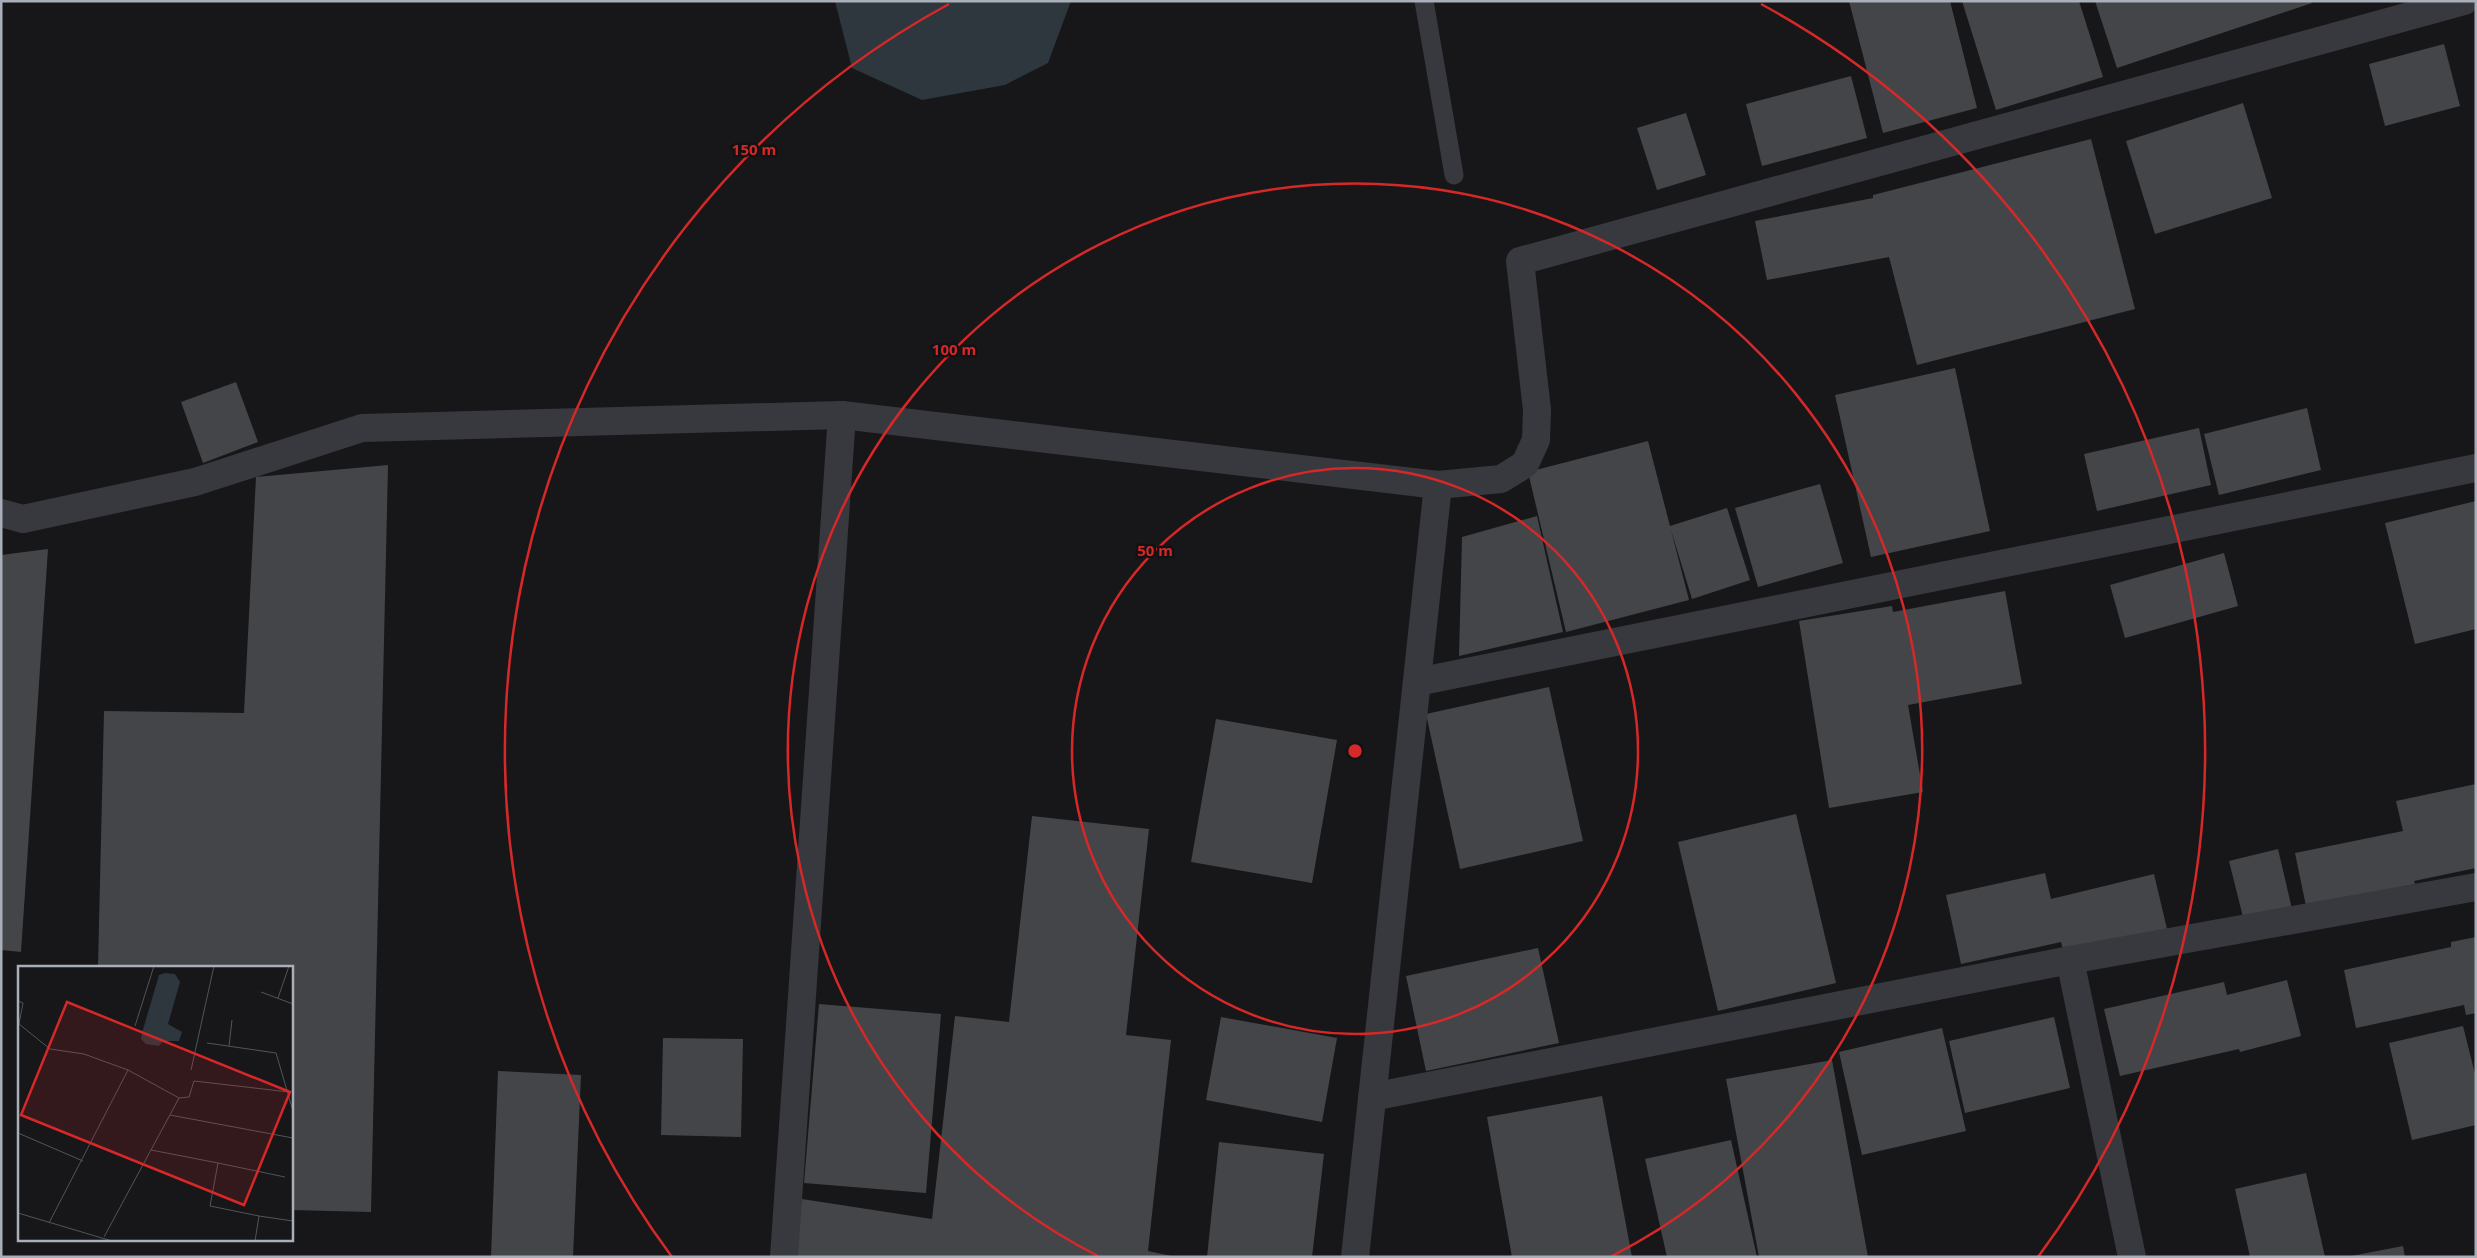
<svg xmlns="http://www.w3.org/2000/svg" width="2477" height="1258" viewBox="0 0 2477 1258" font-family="'Noto Sans',sans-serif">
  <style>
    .water { fill: #2d373d }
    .building { fill: #434549 }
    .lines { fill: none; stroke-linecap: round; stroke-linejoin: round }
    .service { stroke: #38393e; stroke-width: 19 }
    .minor { stroke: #38393e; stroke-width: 28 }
    .ring { fill: none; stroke: #d62828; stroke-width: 2.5 }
    .inset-road { fill: none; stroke: #515459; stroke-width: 1 }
    .view { fill: #d62828; fill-opacity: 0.15; stroke: #d62828; stroke-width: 2.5 }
    .inset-edge { fill: none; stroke: #a9afb9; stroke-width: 2.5 }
    .centre { fill: #d62828; stroke: #121214; stroke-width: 2.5 }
    .ring-label { font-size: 15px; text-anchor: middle; font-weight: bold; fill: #d62828; stroke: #121214; stroke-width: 5; stroke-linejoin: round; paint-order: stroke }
  </style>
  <rect width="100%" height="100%" fill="#171719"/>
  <polygon class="water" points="835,1 1071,1 1048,63 1005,85 922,100 852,68"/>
  <g class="building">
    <polygon points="1849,1 1950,1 1977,108 1883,133"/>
    <polygon points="1962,1 2079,1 2103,77 1996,110"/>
    <polygon points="2095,1 2311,1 2312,3 2117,68"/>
    <polygon points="2444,44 2460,106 2385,126 2369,64"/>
    <polygon points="1851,76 1867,138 1762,166 1746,104"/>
    <polygon points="2243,103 2272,198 2155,234 2126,141"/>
    <polygon points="1686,113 1706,175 1657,190 1637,128"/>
    <polygon points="2091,139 2135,309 1917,365 1889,257 1767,280 1755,221 1873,198 1873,195"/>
    <polygon points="1955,368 1990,531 1871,557 1835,395"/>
    <polygon points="236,382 258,442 203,463 181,402"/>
    <polygon points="2307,408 2321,470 2219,495 2204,434"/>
    <polygon points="2199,428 2211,485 2097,511 2084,454"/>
    <polygon points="1648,441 1670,526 1727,508 1750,580 1692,599 1671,530 1689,600 1566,632 1528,472"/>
    <polygon points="388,465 371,1212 291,1210 291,967 98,967 104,711 244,713 256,477"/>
    <polygon points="1820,484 1843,563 1758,587 1735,508"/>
    <polygon points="2476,501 2476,629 2415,644 2385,523"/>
    <polygon points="1537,516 1563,632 1459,656 1462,537"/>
    <polygon points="48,549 21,952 1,950 1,555"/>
    <polygon points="2224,553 2238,606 2125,638 2110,585"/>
    <polygon points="2005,591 2022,684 1908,705 1923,792 1829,808 1799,621 1892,606 1893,612"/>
    <polygon points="1549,687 1583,841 1460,869 1426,714"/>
    <polygon points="1216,719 1337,740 1312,883 1191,862"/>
    <polygon points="2476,784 2476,868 2414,881 2415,884 2306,906 2295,853 2403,831 2396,801"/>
    <polygon points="1796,814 1836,983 1718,1011 1678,842"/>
    <polygon points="1032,816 1149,829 1126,1035 1171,1040 1148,1251 1176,1257 793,1257 802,1199 932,1219 955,1016 1009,1022"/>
    <polygon points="2278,849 2292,909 2244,921 2229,861"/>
    <polygon points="2045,873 2051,899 2154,874 2167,929 2064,954 2061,942 1961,964 1946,895"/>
    <polygon points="2476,937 2476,1013 2466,1015 2464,1005 2356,1028 2344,970 2451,947 2451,942"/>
    <polygon points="1538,948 1559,1043 1426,1071 1406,976"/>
    <polygon points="2287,980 2301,1036 2240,1052 2239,1049 2120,1076 2104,1009 2224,982 2227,995"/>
    <polygon points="819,1004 941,1014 926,1193 804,1183"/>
    <polygon points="1221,1017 1337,1038 1322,1122 1206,1100"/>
    <polygon points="2054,1017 2070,1088 1965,1113 1949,1041"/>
    <polygon points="2463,1026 2476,1078 2476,1125 2412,1140 2389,1043"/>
    <polygon points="1942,1028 1966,1131 1862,1155 1839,1052"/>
    <polygon points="663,1038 743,1039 741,1137 661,1135"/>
    <polygon points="1832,1060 1868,1257 1759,1257 1726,1079"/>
    <polygon points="498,1071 581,1075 573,1257 491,1257"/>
    <polygon points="1602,1096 1632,1257 1512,1257 1487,1117"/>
    <polygon points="1731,1140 1757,1257 1667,1257 1645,1159"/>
    <polygon points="1219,1142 1324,1154 1312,1257 1207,1257"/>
    <polygon points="2306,1173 2325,1257 2250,1257 2235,1189"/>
    <polygon points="2403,1246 2405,1257 2351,1257 2351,1256"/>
  </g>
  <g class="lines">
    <polyline class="service" points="1424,1 1454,175"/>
    <g class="minor">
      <polyline points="1,513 23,519 195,482 362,428 842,415 1438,485 1501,479 1525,464 1536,440 1537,410 1520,261 2464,1"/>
      <polyline points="1417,682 2476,468"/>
      <polyline points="1372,1097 2070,960"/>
      <polyline points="784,1257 842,415"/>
      <polyline points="1355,1257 1438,485"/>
      <polyline points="2132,1257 2070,960 2476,887"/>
    </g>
  </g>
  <g class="ring">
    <circle cx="1355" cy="751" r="283"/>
    <path d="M1098 1256A567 567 0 1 1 1612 1256"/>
    <path d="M672 1257A850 850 0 0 1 949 4M1761 4A850 850 0 0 1 2038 1257"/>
  </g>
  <g transform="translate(18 966)">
    <rect width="275" height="275" fill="#171719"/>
    <path d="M147,7L157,8L162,16L150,58L164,66L161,75H145L141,80L128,78L123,73L124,67L141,9Z" fill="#2d373d"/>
    <path class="inset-road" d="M243,26L275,38M260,32L271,0M0,35L5,37L1,58L32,83L66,88L110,104L161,132L171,131L176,115L271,126M117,60L136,0M189,77L258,87L275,145M211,80L214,54M173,104L196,0M152,149L275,172M0,167L65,195M133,184L200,197M0,247L94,275M241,250L192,240L200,197L267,211M31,257L110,104M86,271L161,132M237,275L241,250L275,255"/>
    <path class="view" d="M49,36L272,126L226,239L3,149Z"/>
    <rect width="275" height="275" class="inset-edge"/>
  </g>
  <circle cx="1355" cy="751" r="8" class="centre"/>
  <g class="ring-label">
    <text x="754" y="155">150 m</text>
    <text x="954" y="355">100 m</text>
    <text x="1155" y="556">50 m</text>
  </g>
  <rect width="2477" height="1258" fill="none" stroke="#a9afb9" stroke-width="5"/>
</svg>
